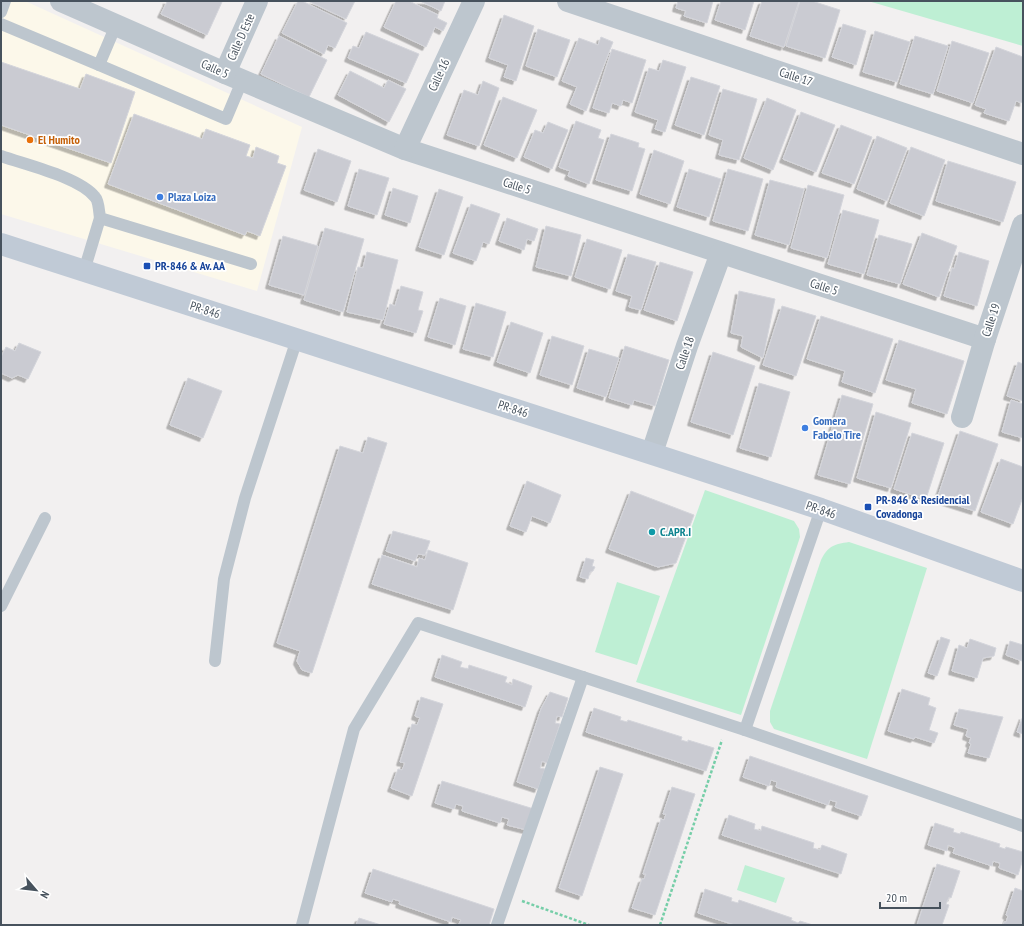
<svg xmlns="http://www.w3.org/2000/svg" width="1024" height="926" viewBox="0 0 1024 926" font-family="'PT Sans Narrow',sans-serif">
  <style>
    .commercial { fill: #fcf8ea }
    .green { fill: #beefd4 }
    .building { fill: #cacbd2; stroke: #d4d5db; filter: url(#shadow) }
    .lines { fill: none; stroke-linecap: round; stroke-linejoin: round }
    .path { stroke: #76cea8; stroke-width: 2.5; stroke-dasharray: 3 2; stroke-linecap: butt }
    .lane { stroke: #bdc6ce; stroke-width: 12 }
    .street { stroke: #bdc6ce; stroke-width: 22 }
    .secondary { stroke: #c0cad6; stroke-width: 22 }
    .food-dot { fill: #e8710a; stroke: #fff; stroke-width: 1.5 }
    .shop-dot { fill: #3f7fe0; stroke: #fff; stroke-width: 1.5 }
    .transit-dot { fill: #1a4fb4; stroke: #fff; stroke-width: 1.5 }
    .culture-dot { fill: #0f9aa8; stroke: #fff; stroke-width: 1.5 }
    .labels { text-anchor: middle; stroke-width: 3.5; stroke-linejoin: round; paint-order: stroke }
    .street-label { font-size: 12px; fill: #47525d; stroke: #fff }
    .food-label { font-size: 12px; font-weight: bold; fill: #c56008; stroke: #fff; text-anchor: start }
    .shop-label { font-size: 12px; font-weight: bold; fill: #366cbe; stroke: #fff; text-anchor: start }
    .transit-label { font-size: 12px; font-weight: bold; fill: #164399; stroke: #fff; text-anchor: start }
    .culture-label { font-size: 12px; font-weight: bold; fill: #0d838f; stroke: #fff; text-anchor: start }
  </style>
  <defs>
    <filter id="shadow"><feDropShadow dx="-3.5" dy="3.5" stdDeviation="0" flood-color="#0004"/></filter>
  </defs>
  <rect width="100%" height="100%" fill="#f2f0f0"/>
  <polygon class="commercial" points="1,1 25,1 302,127 257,291 1,214"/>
  <g class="green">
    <polygon points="868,1 1023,1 1023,46"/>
    <polygon points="705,490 794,521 799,529 800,537 741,715 636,682"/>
    <path d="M849,542L927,568L867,759L774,729L770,722V711L821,560C828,546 834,544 849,542Z"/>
    <polygon points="617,582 660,596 637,665 595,652"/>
    <polygon points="745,865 785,878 776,903 737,890"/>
  </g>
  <g class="building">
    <polygon points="166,1 221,1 222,2 207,35 161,14 167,2"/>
    <polygon points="298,1 302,1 347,23 335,48 328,45 324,54 282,33"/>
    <polygon points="308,1 355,1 346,19"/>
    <polygon points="396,1 409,1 438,15 437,18 447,23 443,31 435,27 426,47 384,27"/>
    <polygon points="420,1 445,1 441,11"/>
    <polygon points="678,1 713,1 707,23 684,16 686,11 676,8"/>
    <polygon points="721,1 754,1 745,30 715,20"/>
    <polygon points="762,1 799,1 784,47 750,36"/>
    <polygon points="800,1 812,1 840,10 825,58 786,46"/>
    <polygon points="504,15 534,26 516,81 504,77 508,65 489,58"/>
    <polygon points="843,24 866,31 856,65 832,57"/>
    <polygon points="538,29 570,40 557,77 526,66"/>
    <polygon points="875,31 910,42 897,82 863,72"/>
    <polygon points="366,32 419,54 406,83 348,58 353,46 359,48"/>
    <polygon points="279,36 327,60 309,97 261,74"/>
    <polygon points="915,36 948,46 933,94 900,84"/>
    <polygon points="601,37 613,42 586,111 570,104 577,87 562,81 579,38 598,45"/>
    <polygon points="952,41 989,53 973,103 937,91"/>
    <polygon points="996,47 1023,57 1023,103 1016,101 1009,121 984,113 986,109 975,105"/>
    <polygon points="612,49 646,60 632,103 623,100 621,106 612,103 609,113 593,108"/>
    <polygon points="663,60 686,67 665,132 655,129 658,120 635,112 649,68 659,71"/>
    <polygon points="1,62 80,89 86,74 135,92 111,163 1,125"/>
    <polygon points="350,71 384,88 388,80 406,89 389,122 338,95"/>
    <polygon points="691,77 720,86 704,135 675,125"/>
    <polygon points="483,81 499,88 479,146 447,135 464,90 478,95"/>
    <polygon points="723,89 757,99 739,160 719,155 723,140 709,135"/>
    <polygon points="503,97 537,110 517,158 484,145"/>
    <polygon points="767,98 796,110 773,170 744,158"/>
    <polygon points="801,112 835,125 816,172 783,159"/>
    <polygon points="134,114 202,139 206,129 250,145 246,156 253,158 256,147 279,156 277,163 286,166 260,236 247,231 245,235 108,184"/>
    <polygon points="576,121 601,130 598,138 604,140 589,184 568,176 570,171 559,167"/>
    <polygon points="548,122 568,130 552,169 524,157 535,130 543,133"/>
    <polygon points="841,125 872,137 854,184 822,173"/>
    <polygon points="611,134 639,143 638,147 645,149 632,191 596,180"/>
    <polygon points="877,136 907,148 887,201 857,189"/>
    <polygon points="911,147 945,160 924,216 890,203"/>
    <polygon points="318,149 351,161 337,202 304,190"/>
    <polygon points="654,150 684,161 670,204 640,194"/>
    <polygon points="948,161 1016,182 1003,222 936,201"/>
    <polygon points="359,169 389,178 377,215 348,206"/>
    <polygon points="689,169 721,179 709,217 677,207"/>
    <polygon points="728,169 763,179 748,231 713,221"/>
    <polygon points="770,180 804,189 789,245 755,235"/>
    <polygon points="808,185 844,195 827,258 791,248"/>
    <polygon points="393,188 418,196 410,223 385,215"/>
    <polygon points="439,189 463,197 444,255 419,247"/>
    <polygon points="471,204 500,214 489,244 483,242 476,261 453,253"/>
    <polygon points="843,210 879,220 864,274 828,264"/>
    <polygon points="507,218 538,229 534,241 527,239 524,250 499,241"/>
    <polygon points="546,226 581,235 571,276 536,267"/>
    <polygon points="325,228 364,239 343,312 304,300"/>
    <polygon points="922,233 957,246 939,297 903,284"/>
    <polygon points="879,235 912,244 900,284 867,275"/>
    <polygon points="283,236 318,246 304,295 269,285"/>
    <polygon points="587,239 622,250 610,289 575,277"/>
    <polygon points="367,252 398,260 383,320 347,312 358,267 363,268"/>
    <polygon points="959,252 989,261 977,306 944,296 952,268 954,269"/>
    <polygon points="628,254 656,262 641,310 629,307 632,296 616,291"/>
    <polygon points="660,262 693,272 677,321 644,310"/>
    <polygon points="401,286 423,292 418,310 423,311 416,333 384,324 390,304 395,306"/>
    <polygon points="739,291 775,299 763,358 741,347 743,336 731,333"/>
    <polygon points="440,298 466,306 455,345 428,337"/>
    <polygon points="476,303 506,312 493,357 463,349"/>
    <polygon points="782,306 816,316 796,376 763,365"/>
    <polygon points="821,316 893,339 875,393 842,382 845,371 807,359"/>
    <polygon points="511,322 543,333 530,373 497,362"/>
    <polygon points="552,336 584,346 572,385 540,375"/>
    <polygon points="899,340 964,361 947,414 912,403 916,389 886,380"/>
    <polygon points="19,343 41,352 28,379 18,375 12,378 1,373 1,357 6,347 15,351"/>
    <polygon points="625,346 669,360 655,406 634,400 632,405 609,398"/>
    <polygon points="589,349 619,358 606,397 577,388"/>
    <polygon points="713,352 755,366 733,435 691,422"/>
    <polygon points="1018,362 1023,364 1023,401 1007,396"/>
    <polygon points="188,378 222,391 203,438 170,425"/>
    <polygon points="759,383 790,392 771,457 740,448"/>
    <polygon points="842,395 873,404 850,484 818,475"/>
    <polygon points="1011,400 1023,404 1023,438 1002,432"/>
    <polygon points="876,412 911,423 891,488 857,478"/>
    <polygon points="960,431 998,444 975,511 937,499"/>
    <polygon points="912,433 944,443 926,499 894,489"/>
    <polygon points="368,437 387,443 312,673 302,670 297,661 300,651 277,643 340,446 363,453"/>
    <polygon points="1001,459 1023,467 1023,497 1013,524 981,512"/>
    <polygon points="527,481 561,495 550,523 532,516 526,532 510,526"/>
    <polygon points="631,491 694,515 676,563 658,567 609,549"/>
    <polygon points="393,531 430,541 425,555 418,554 415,561 386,551"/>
    <polygon points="428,550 468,563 453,610 372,584 382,555 417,567 419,558 425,560"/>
    <polygon points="586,558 594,560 592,566 595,567 593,571 590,572 588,579 580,577"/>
    <polygon points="941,637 950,640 937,676 928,673"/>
    <polygon points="970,639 996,648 994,656 983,658 977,678 952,671 959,645 967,648"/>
    <polygon points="1010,641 1023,645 1022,661 1006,655"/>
    <polygon points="442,655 462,662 460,667 468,669 469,665 507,677 505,682 512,685 513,679 532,686 525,707 435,677"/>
    <polygon points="902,689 930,698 928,705 936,708 929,730 938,733 934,743 915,737 914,739 888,731"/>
    <polygon points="550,692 568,698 562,717 557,716 555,723 560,724 547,763 542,761 540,768 545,769 538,789 517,782 541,709"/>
    <polygon points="421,697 443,704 412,796 391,788 398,769 402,770 405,763 400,762 412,724 417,725 420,718 415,716"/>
    <polygon points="594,708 621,717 620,720 627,722 628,720 682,737 681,740 688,742 688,740 714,748 706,771 586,732"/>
    <polygon points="959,709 1003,717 989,758 968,753 971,744 969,743 971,738 966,736 968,729 954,725"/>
    <polygon points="1023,716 1023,734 1017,732"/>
    <polygon points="750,756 868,796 861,816 835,807 837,802 830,800 828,805 776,787 777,782 771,780 769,786 743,777"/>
    <polygon points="600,767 623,774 582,896 559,888"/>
    <polygon points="442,781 534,809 527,830 507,825 509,819 502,817 500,823 462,811 463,806 456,804 454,809 435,803"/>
    <polygon points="672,787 695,794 655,915 632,908 642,879 644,879 646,874 643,874 661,819 664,820 666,814 663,814"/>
    <polygon points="729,815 755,824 754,829 761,831 762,826 814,843 813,848 820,850 822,845 847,854 841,874 722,835"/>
    <polygon points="935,823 954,829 953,832 960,834 961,832 1000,844 999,847 1005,849 1006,847 1023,852 1023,859 1018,875 999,868 1000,863 993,861 992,866 953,853 955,848 948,845 947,851 928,845"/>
    <polygon points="937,864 960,871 951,898 949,897 946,904 949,905 942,925 917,925"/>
    <polygon points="373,869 494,909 489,925 461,925 459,924 461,920 452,917 451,922 399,904 400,901 393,899 392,902 365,893"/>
    <polygon points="1015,888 1023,891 1023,925 1003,925 1004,922 1006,922 1008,916 1006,915"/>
    <polygon points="705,889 732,898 731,901 738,903 739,900 792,918 791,920 798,923 800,921 813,925 735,925 698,913"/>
    <polygon points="359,918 381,925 356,925"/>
  </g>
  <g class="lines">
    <g class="path">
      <polyline points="522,901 589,925"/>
      <polyline points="660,925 722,740"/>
    </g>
    <g class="lane">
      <polyline points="1,12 5,1"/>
      <polyline points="1,24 99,65 116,25"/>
      <polyline points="99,65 226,119 242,81"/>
      <path d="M1,156C26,165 79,177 95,197C99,201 99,212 100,218L251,264"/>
      <polyline points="84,271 100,218"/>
      <polyline points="1,606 45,518"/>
      <polyline points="215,661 224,579 245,498 297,339"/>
      <polyline points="745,730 821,509"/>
      <polyline points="302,925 354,729 418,623 745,730 1023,826"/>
      <polyline points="497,925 583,677"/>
    </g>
    <g class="street">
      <polyline points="61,1 225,73 405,149 985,339"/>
      <polyline points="568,1 1023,154"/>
      <polyline points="225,73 257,1"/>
      <polyline points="405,149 474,1"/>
      <polyline points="962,417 985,339 1023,225"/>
      <polyline points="652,453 687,346 721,253"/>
    </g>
    <polyline class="secondary" points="1,244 668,459 821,509 1023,581"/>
  </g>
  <circle class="food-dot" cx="30" cy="140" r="4"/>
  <g class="shop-dot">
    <circle cx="160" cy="197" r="4"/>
    <circle cx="805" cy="428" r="4"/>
  </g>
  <g class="transit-dot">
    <rect x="143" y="262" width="8" height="8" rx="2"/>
    <rect x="864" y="503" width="8" height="8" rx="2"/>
  </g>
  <circle class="culture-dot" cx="652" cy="532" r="4"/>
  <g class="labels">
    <g class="street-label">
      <text transform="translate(241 37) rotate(-66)" y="4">Calle D Este</text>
      <text transform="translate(215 69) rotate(24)" y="4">Calle 5</text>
      <text transform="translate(439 75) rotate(-65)" y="4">Calle 16</text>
      <text transform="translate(796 77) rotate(18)" y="4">Calle 17</text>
      <text transform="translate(517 186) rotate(18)" y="4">Calle 5</text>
      <text transform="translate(824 287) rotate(18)" y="4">Calle 5</text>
      <text transform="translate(205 310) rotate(18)" y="4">PR-846</text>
      <text transform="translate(991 320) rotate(-72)" y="4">Calle 19</text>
      <text transform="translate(685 353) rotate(-71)" y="4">Calle 18</text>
      <text transform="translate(513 409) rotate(18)" y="4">PR-846</text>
      <text transform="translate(821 510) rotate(19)" y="4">PR-846</text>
    </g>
    <g class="food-label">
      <text x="38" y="144">El Humito</text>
    </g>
    <g class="shop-label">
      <text x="168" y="201">Plaza Loiza</text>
      <text x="813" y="425">Gomera<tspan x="813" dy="14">Fabelo Tire</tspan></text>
    </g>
    <g class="transit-label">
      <text x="155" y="270">PR-846 &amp; Av. AA</text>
      <text x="876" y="504">PR-846 &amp; Residencial<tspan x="876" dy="14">Covadonga</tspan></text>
    </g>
    <g class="culture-label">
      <text x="660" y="536">C.APR.I</text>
    </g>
  </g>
  <rect width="1024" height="926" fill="none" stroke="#47525d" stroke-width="4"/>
  <g transform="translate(36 890) rotate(118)" stroke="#ffffff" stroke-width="3" paint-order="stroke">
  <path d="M0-3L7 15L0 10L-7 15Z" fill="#47525d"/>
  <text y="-6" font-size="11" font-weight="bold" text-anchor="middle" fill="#47525d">N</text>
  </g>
  <path d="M880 902v6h60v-6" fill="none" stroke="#47525d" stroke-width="2"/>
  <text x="886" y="902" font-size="12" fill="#47525d" stroke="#ffffff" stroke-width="3" paint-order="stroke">20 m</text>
</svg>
